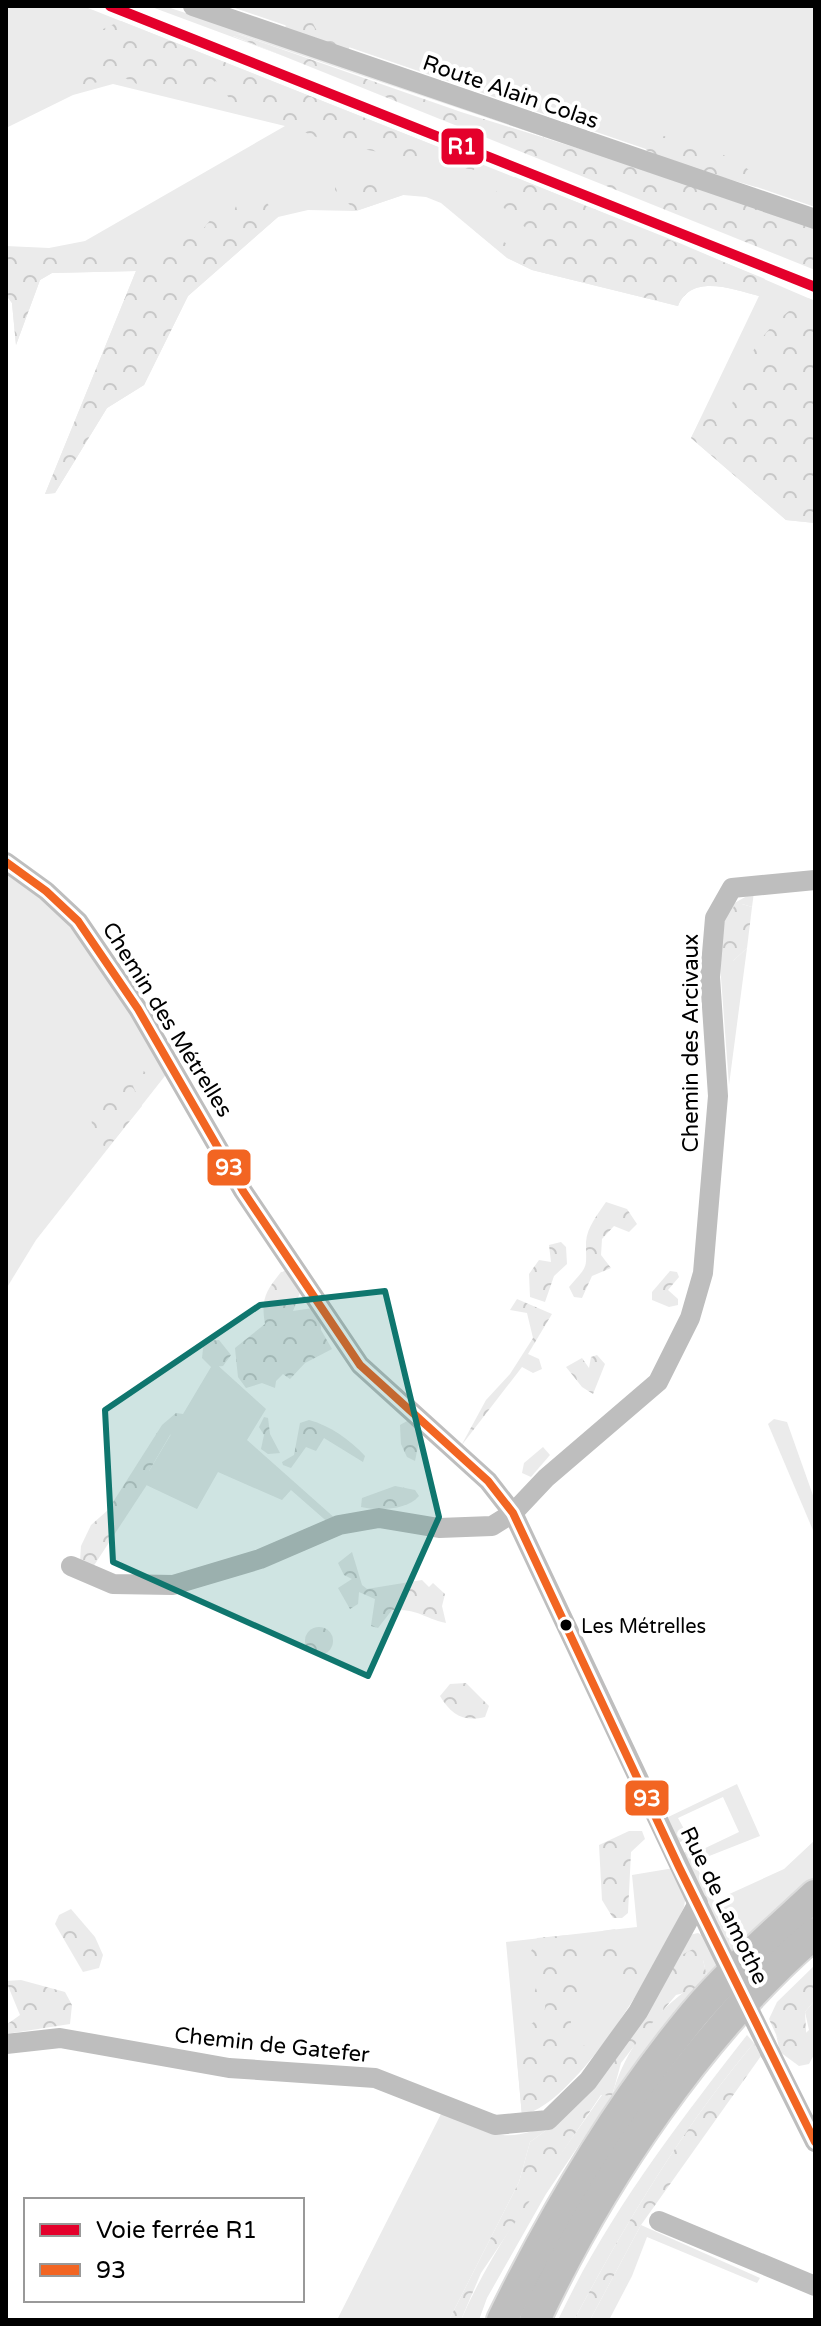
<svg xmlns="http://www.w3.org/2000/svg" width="821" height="2326" viewBox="0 0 821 2326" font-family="'Varela Round',sans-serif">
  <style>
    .green { fill: #ebebeb }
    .forest { fill: url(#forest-crowns) }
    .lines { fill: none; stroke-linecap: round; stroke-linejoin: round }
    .highway-casing { stroke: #dbdbdb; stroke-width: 34 }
    .minor { stroke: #bebebe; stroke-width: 20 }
    .highway { stroke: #bebebe; stroke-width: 30 }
    .minor-bridge { stroke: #bebebe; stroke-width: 20 }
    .bus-1-casing { stroke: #fff; stroke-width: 14 }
    .bus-1 { stroke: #f26522; stroke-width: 8 }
    .rail-1-casing { stroke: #fff; stroke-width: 16 }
    .rail-1 { stroke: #e4002b; stroke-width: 10 }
    .marked { fill: #0f766e; fill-opacity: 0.2; stroke: #0f766e; stroke-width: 6; stroke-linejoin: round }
    .bus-dot { fill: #000; stroke: #fff; stroke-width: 3 }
    .labels { text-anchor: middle; stroke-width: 8; stroke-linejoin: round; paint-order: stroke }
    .bus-label { font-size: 20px; fill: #000; stroke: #fff; text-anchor: start }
    .street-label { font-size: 22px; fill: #000; stroke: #fff }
    .line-badge { stroke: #fff; stroke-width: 3 }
    .badge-label { font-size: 22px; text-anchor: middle; font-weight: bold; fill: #fff }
  </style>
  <defs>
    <pattern id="forest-crowns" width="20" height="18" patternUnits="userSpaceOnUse" patternTransform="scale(2)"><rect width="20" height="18" fill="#ebebeb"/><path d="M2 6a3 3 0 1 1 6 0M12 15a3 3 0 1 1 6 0" fill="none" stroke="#c8c8c8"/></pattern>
  </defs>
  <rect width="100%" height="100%" fill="#fff"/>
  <g class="green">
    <path d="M6,6H83L670,239L815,301V523L786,520L691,438L759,296C733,289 691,273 678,306L532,270L507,258L441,203L426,197L403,195L356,211L308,210L278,217L188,296L144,385L107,408L55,493L45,494L136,271L52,273L40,280L16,345L12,303L6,295V246L49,248L85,241L285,126L113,84L73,95L6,128Z"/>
    <polygon points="149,6 164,6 235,29 580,149 238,34 233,36 289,58"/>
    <polygon points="229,6 815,6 815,207"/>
    <path d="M6,870C82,921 120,997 168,1072L36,1240L6,1289Z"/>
    <polygon points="754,892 752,907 742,904 733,961 747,948 729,1085 718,937 731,905"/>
    <polygon points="214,1362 266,1409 247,1440 337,1520 331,1525 291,1490 282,1500 218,1472 197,1509 142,1483"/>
    <polygon points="774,1419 787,1422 815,1501 815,1535 768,1424"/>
    <polygon points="737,1784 760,1836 694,1862 714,1901 784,1869 815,1840 815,1879 735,1958 681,1854 694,1848 697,1852 739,1832 723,1797 678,1818 689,1838 676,1844 664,1819"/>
    <path d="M674,1868L686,1895L684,1907C655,1968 586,2093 522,2116L506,1942L637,1927L632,1875Z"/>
    <path d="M698,1933L707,1938L721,1974L612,2096L546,2194L487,2298L479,2320H461C496,2239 552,2168 602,2095L612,2096C626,2043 662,2004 707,1976L703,1960H672L689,1935Z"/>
    <polygon points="815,2000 815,2053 809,2064 799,2066 780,2052 776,2034 785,2053 809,2030 805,2012"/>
    <path d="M747,2035L754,2043C683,2127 626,2223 574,2320H558C607,2216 676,2126 747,2035Z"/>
    <path d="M442,2112C497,2137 506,2146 563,2118L530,2142L519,2182L449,2320H337Z"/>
    <polygon points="641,2225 760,2278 757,2283 647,2237 632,2276 609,2320 590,2320"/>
  </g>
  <g class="forest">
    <path d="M298,18L311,20L317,31L333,25L350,42L349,49C332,55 296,40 285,26Z"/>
    <polygon points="121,21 476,162 474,170 331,143 233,103 216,81 190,93 137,84 121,76 63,91 91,70 103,29"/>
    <polygon points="238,34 461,112 815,222 815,270 231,35"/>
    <polygon points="664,136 715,151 738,162 760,178 756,187 673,163 646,150 647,141"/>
    <polygon points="368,173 389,180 403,195 356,211 335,190 335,183"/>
    <path d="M515,177L765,279L759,296C733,289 691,273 678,306L532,270L508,258L475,231C493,232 507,249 525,247L528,230L491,196Z"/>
    <path d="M238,202L267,203L278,217L188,296L144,385L107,408L55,493L45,494L136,271L52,273L40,280L16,345L12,303L6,295V251C37,259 74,260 107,255C126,252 138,246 157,248L171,236L199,234L212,218L230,219Z"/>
    <path d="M808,298L815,301V523L786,520L691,438L709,403L719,431L729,424C735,369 760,327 808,298Z"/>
    <polygon points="742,904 752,907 747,948 733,961 723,957 723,934 734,906"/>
    <path d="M131,1065L138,1066L146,1073L133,1086L142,1106L107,1149C72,1114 105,1094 131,1065Z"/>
    <path d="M606,1202L627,1209L637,1224L629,1232L614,1226L602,1239L601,1255L611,1268L592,1276L582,1298L574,1297L569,1287C589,1264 586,1270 586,1242C587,1227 598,1214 606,1202Z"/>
    <polygon points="561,1242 566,1247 567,1264 554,1276 545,1302 530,1297 529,1274 539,1260 551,1262 549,1245"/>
    <path d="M290,1271L301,1290L293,1311L313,1308L320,1315L321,1330L332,1349L305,1363L290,1379L283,1374L276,1381L275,1388L262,1383L246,1388L238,1377L235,1348L265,1324C261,1299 265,1292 281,1272Z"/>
    <polygon points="670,1271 677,1272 679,1277 668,1290 678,1299 678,1305 669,1307 652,1300 652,1292"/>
    <polygon points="517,1299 552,1314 528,1354 539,1359 542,1369 533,1373 522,1367 461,1446 486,1400 510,1374 533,1338 527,1313 510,1310"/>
    <polygon points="219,1340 231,1355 223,1366 211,1367 202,1358 204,1341"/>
    <polygon points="597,1355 605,1364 593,1394 582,1387 566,1367 582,1358 589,1368 591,1357"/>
    <polygon points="176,1413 183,1414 180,1430 170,1435 149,1471 152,1477 91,1570 80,1561 81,1546 91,1525 108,1510 162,1425"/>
    <polygon points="264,1417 268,1418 270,1434 280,1453 268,1454 261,1449 264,1435 259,1427"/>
    <path d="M309,1420C331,1426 350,1440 365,1456L363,1462L324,1438L316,1451L306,1447L291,1468L283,1465L282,1462L294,1455L300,1423Z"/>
    <polygon points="409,1420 422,1426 415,1461 407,1457 401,1444 400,1425"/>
    <polygon points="543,1447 550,1455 531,1477 522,1473 524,1463"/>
    <path d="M395,1486L415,1490L419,1496C408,1510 378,1511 361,1507L362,1498Z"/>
    <path d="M352,1552L362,1585L367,1589L422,1580L429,1587L433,1583L445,1594L442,1606L446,1623C421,1617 420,1609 392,1610L378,1628L371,1626L375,1599L359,1592L358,1604L350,1609L338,1588L352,1579L344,1575L338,1563Z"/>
    <circle cx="319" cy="1641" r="14"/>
    <path d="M466,1683L489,1706L485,1717C464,1722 451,1715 440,1696L450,1684Z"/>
    <polygon points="629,1831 642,1831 645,1839 631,1852 628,1913 622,1918 613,1918 602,1900 599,1845"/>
    <polygon points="71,1909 95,1937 103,1955 99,1968 83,1972 55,1924 59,1915"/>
    <polygon points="615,1929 648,1975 633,1999 626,1994 622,1975 600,1966 597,1941 602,1931"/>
    <path d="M568,1935L580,1949V1960L566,1962L585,1979L586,1996L570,2003L572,2045L587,2046L593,2053C572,2081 555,2104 522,2116L517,2059L545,2050L529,2025L544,2016L546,1999L533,1995L538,1983L524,1967L537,1938Z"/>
    <polygon points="703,1944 709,1951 703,1960 707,1976 699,1989 676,1995 648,2028 621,2063 612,2096 601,2095 481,2273 461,2320 449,2320 519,2182 530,2142 563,2118 672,1960"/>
    <polygon points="815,1965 815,2000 805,2012 807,2048 800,2060 785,2054 769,2019 777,2002"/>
    <polygon points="21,1980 65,1992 72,2005 70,2024 6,2034 6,2025 20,2015 6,1981"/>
    <path d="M754,2043L761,2056L641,2225L590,2320H574C626,2223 683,2127 754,2043Z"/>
  </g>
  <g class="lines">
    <defs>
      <g id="highway">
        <path d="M502,2320C554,2214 617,2107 693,2015C729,1972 774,1933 815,1895"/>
        <path d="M535,2320C600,2181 699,2034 815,1933"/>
      </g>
    </defs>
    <use href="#highway" class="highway-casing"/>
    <g class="minor">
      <polyline points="193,6 815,219"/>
      <polyline points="6,862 46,891 78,921 138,1009 243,1191 360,1365 488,1481 513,1513 710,1930"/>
      <polyline points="71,1566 113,1584 173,1585 260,1559 339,1525 379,1518 439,1528 492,1526 513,1513 546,1478 658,1382 690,1318 703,1273 718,1096 710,977 715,918 732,888 815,880"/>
      <polyline points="6,2044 60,2038 229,2068 375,2078 495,2125 548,2120 588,2081 638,2012 698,1903"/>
      <polyline points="770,2052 815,2142"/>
      <polyline points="659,2221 815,2286"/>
    </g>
    <use href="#highway" class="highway"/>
    <polyline class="minor-bridge" points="710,1930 770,2052"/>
    <defs>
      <polyline id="bus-1" points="6,862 46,891 78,921 138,1009 243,1191 360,1365 488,1481 513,1513 679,1867 815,2142"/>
    </defs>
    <use href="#bus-1" class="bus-1-casing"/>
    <use href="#bus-1" class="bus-1"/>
    <defs>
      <polyline id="rail-1" points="110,6 815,287"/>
    </defs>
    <use href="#rail-1" class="rail-1-casing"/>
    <use href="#rail-1" class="rail-1"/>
  </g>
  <path class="marked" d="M385,1291L439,1517L368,1676L113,1562L105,1410L260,1305Z"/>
  <circle class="bus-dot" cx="566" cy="1625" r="7"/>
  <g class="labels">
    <g class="bus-label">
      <text x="581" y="1633">Les Métrelles</text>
    </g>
    <g class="street-label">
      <text transform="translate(511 91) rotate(19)" y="8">Route Alain Colas</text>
      <text transform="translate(168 1019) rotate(58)" y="8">Chemin des Métrelles</text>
      <text transform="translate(690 1043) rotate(-90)" y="8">Chemin des Arcivaux</text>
      <text transform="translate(725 1905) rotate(64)" y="8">Rue de Lamothe</text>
      <text transform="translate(272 2044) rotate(6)" y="8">Chemin de Gatefer</text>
    </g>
  </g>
  <g class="line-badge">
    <rect x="440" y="127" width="45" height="39" rx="8" fill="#e4002b"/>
    <rect x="206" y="1148" width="46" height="39" rx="8" fill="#f26522"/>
    <rect x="624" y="1779" width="46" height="38" rx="8" fill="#f26522"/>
  </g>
  <g class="badge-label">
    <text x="462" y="154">R1</text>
    <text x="229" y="1175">93</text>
    <text x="647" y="1806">93</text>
  </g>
  <rect width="821" height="2326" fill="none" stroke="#000000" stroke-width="16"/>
  <rect x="24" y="2198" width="280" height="104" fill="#ffffff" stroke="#999999" stroke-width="2"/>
  <rect x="40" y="2224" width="40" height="12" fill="#e4002b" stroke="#999999" stroke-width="2"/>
  <text x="96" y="2238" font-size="24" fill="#000000">Voie ferrée R1</text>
  <rect x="40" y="2264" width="40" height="12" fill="#f26522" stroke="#999999" stroke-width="2"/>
  <text x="96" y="2278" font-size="24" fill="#000000">93</text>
</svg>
